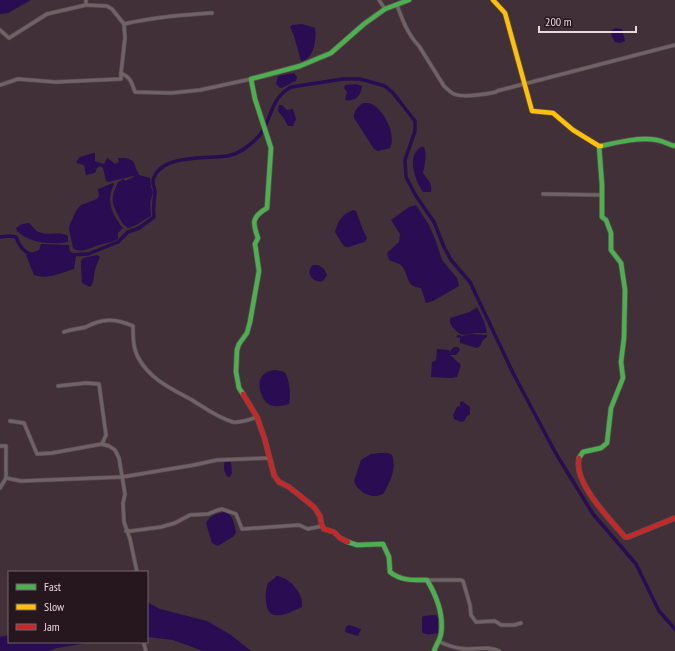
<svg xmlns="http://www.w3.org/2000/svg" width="675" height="651" viewBox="0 0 675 651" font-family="'PT Sans Narrow',sans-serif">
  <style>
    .water { fill: #290c52 }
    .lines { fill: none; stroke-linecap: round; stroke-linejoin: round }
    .canal { stroke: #290c52; stroke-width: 3.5 }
    .street-casing { stroke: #5d4f54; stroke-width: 4.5 }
    .fast-casing { stroke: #5d4f54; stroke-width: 6 }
    .slow-casing { stroke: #5d4f54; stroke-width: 6 }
    .jam-casing { stroke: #5d4f54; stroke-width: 6 }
    .street { stroke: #6f6367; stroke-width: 3 }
    .fast { stroke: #4caf50; stroke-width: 4.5 }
    .slow { stroke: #ffc107; stroke-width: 4.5 }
    .jam { stroke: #c62828; stroke-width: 4.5 }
  </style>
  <rect width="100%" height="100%" fill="#413037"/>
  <g class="water">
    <polygon points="0,0 31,0 8,13 0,14"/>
    <path d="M302,24L315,28C317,38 314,60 301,61L294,36L290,27L292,25Z"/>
    <polygon points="615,28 622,29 625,41 620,43 615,42 612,37 611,31"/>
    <path d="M294,73L297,77L296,81C291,82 285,88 280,88L276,84L278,76Z"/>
    <path d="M356,84L362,86C361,96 355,102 345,100L347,92L344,88L345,85Z"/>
    <path d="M363,103C363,103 368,103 369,103C383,107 397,135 390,148L378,151L374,149L354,118C353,112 358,106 363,103Z"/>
    <polygon points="279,105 282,105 287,110 293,109 296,119 293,126 288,126 283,117 278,111"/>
    <path d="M421,147H424C427,154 425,165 423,173C427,179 433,184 431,192H423C415,180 406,156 421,147Z"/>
    <path d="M93,153H95V161L104,164L107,158L109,159L115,164L119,162L118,158H126L133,161C135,166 137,170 139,175L150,178L151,187L153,192L150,203L151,216C143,220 137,226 128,228C122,224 121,221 118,215C110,200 112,197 118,182L124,179L125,181L134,177L133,176L108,182L106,181L103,168L100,166L97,168L95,173L86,175L84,165L77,163L76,162L80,157Z"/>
    <path d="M113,183L114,185C105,200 113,216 123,228L118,233V239C111,243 106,243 99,245C90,248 81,254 73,248L69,229L70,224L76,211L81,205L97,199L99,196L98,189Z"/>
    <path d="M416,205L429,225L435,239L442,260L457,278L459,286L433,301L426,303L421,288C404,286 410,275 401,265C398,263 393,262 389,260L387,253L399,242L400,234L391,220L409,207Z"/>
    <path d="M353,210L356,211L363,230L367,238L365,242C343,247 348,254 335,232C338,221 342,214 353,210Z"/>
    <path d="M29,223C33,226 34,230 39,232C48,236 60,231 68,236V242C52,245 29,243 17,231L16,228L22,224Z"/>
    <path d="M41,244L69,245L70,251L76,256L74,269C61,273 47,280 34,275L26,255L39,250Z"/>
    <path d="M97,255L100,257C98,261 96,266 95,270C93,277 95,282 90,287L82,283L81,266V261L83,258Z"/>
    <path d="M313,265H318L324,269L327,275L323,281C314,284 304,273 313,265Z"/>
    <polygon points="477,307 484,321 487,333 475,333 464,335 460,334 453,328 450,323 450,318 470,312"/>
    <polygon points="472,334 487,335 487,337 483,340 480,346 477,348 460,343 460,338 456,337 458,335 462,336"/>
    <polygon points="454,347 458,347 460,350 456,355 450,355 461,365 457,377 451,378 431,377 432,362 436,360 437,349 449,350 450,354 450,351"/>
    <path d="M274,370C277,370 281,371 284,372C290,377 291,398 289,404C283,406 272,408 267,403C264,401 262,396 261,393C257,381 261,372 274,370Z"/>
    <polygon points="462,401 470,407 470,414 467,416 464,421 461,422 454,419 453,415 457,407 460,406 460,402"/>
    <path d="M380,453H388L392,455C397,469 390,481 384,493C374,501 357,492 354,481L361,460L371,454Z"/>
    <path d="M225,461L231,462L232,473L230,477H228C224,474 223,465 225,461Z"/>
    <path d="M224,512C234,515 234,524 236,532L234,536L218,546L212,543L206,523C210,515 216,514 224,512Z"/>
    <path d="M276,576C289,577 304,593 302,607C289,613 267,625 266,601C265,595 266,588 268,583L275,578Z"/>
    <polygon points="147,602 160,609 207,621 231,635 251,651 203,651 173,640 147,637"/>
    <path d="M435,615L437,616L438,619V633C432,634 426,636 422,632V618L423,616Z"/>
    <polygon points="349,625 361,629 358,636 345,632 346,627"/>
    <polygon points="9,635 9,642 94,642 57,648 49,651 0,651 0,637"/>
  </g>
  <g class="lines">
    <g class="canal">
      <path d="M0,237L9,236L16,237C19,246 25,253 33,255"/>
      <path d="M69,255L88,254L118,242L128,232L139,228L154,217C154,213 153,208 154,204C154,200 155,196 155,192C155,187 151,183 154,177C164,154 207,159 227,156C236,155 248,147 254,141C273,125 267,100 291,87L343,79H360L371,82L385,86L393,93L415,121V131L405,160L406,177L416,196L434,222L444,247L451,260L470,282L513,373L555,452L593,514L636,564L659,611L675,629"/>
    </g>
    <defs>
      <g id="street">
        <polyline points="86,0 86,5 107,6 112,9 124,24 125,38 121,73"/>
        <polyline points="379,0 385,9"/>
        <path d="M397,5C402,19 408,35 419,46L444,86C447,89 450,92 454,94C463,98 486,94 496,92L497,91L675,45"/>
        <path d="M124,24C153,17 183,15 212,13"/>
        <polyline points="0,30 9,38 47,14 86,5"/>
        <path d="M0,85L18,79L55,82L121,79V73C131,78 131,81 135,92L171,93L200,90L251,79"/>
        <polyline points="543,194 602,195"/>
        <path d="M64,332C72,329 79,329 86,327C90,325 94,323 98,322C110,318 122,321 133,326C133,337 133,349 139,359C151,380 172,389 192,400C205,408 218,418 233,422C241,423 249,420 257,417"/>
        <polyline points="58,386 86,383 99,384 106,435 102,444"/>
        <polyline points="10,421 24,423 37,454 52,453 102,444 109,446 115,450 119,458 125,494 123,503 124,522 130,539 137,572"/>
        <polyline points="0,446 6,446 6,478 21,481 122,477 194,465 217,460 270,458"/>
        <polyline points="0,488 6,478"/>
        <polyline points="126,531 131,531 161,527 175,523 190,515 208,514 218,510 222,509 236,514 242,529 299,525 308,529 322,526"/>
        <polyline points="427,580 461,580 463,581 470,605 471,615 476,622 495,621 501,625 514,625 521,623"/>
        <path d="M438,641C448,646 457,649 468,649C479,649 490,646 499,651"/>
        <polyline points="144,644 146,651"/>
      </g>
      <g id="fast">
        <path d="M601,146C618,142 640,137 657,140C664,141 669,145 675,146"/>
        <path d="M243,394L239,388L236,372L237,350L239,344L247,333L250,322L259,271L255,244L258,238C252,222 252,217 267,208L271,148L255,99L251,79L300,66L331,53L364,24L385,9L409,0"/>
        <polyline points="579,458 583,452 601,448 607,443 611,408 623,378 621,362 624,338 625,290 621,263 611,250 611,233 606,220 602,217 602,185 599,146"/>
        <path d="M348,542L357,545L383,544L389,557L390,572C401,581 414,580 427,580C436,595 444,615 441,634C440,640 436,645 434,651"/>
      </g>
      <polyline id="slow" points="493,0 505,13 532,111 553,113 573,130 599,146 601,146"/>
      <g id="jam">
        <polyline points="243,394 257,417 265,440 274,475 279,482 289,487 314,507 320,516 322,526 324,529 334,532 340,538 348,542"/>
        <path d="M579,458C573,483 610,519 625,537H628L675,518"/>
      </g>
    </defs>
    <use href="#street" class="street-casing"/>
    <use href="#fast" class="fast-casing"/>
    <use href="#slow" class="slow-casing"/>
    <use href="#jam" class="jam-casing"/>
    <use href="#street" class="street"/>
    <use href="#fast" class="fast"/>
    <use href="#slow" class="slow"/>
    <use href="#jam" class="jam"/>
  </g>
  <rect x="8" y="571" width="140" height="72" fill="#25171d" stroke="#74636a"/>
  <rect x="16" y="584" width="20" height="6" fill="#4caf50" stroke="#74636a"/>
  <text x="44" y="591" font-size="12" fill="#ead6dd">Fast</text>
  <rect x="16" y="604" width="20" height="6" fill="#ffc107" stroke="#74636a"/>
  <text x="44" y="611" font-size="12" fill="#ead6dd">Slow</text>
  <rect x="16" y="624" width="20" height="6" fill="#c62828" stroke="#74636a"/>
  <text x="44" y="631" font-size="12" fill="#ead6dd">Jam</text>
  <path d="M539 26v6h97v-6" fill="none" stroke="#ead6dd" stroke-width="2"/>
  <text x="545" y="26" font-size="12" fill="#ead6dd" stroke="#25171d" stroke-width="3" paint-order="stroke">200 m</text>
</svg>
